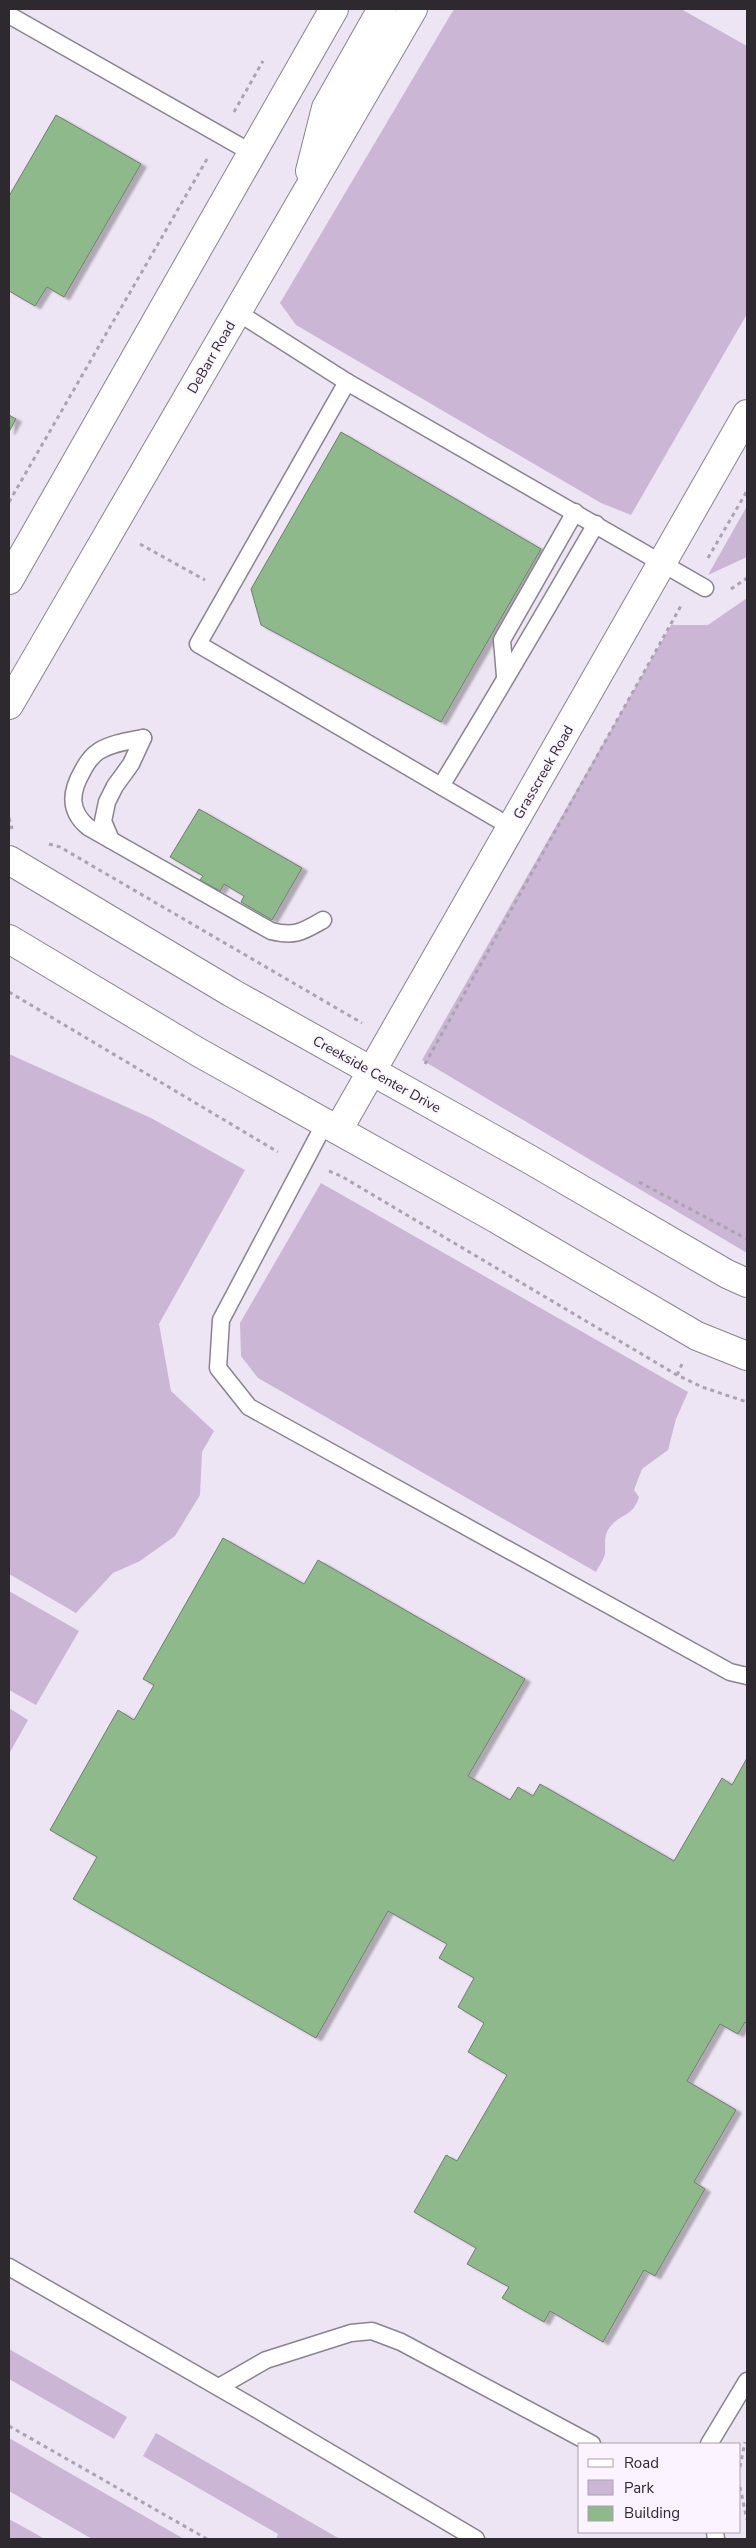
<svg xmlns="http://www.w3.org/2000/svg" width="756" height="2548" viewBox="0 0 756 2548" font-family="'Nunito Sans',sans-serif">
  <style>
    .green { fill: #cbb6d6 }
    .building { fill: #8eb98b; stroke: #717d70; filter: url(#shadow) }
    .lines { fill: none; stroke-linecap: round; stroke-linejoin: round }
    .lane-casing { stroke: #8b8390; stroke-width: 19 }
    .street-casing { stroke: #8b8390; stroke-width: 30 }
    .secondary-casing { stroke: #8b8390; stroke-width: 30 }
    .path { stroke: #aba3af; stroke-width: 3; stroke-dasharray: 4 4; stroke-linecap: butt }
    .lane { stroke: #fff; stroke-width: 16 }
    .street { stroke: #fff; stroke-width: 28 }
    .secondary { stroke: #fff; stroke-width: 28 }
    .labels { text-anchor: middle; stroke-width: 4; stroke-linejoin: round; paint-order: stroke }
    .street-label { font-size: 14px; fill: #2d292f; stroke: #fbf3ff }
  </style>
  <defs>
    <filter id="shadow"><feDropShadow dx="5.5" dy="3" stdDeviation="1" flood-color="#0004"/></filter>
  </defs>
  <rect width="100%" height="100%" fill="#eee5f4"/>
  <g class="green">
    <polygon points="454,9 681,9 747,46 747,314 631,515 601,503 296,325 280,303"/>
    <polygon points="747,506 747,557 708,575"/>
    <polygon points="747,598 747,1253 422,1060 671,625 708,625"/>
    <polygon points="9,1054 151,1118 245,1170 159,1324 171,1391 214,1431 202,1452 200,1495 175,1536 140,1561 113,1573 76,1613 9,1574"/>
    <path d="M321,1183L688,1392L676,1419L668,1450L642,1469L634,1490L639,1497C633,1517 621,1513 610,1527C603,1536 606,1544 605,1554C604,1559 599,1566 596,1572L258,1378L241,1356L240,1323Z"/>
    <polygon points="9,1591 79,1631 36,1705 9,1690"/>
    <polygon points="9,1708 28,1720 9,1754"/>
    <polygon points="9,2349 127,2417 114,2439 9,2379"/>
    <polygon points="156,2433 340,2539 276,2539 278,2534 143,2456"/>
    <polygon points="9,2438 184,2539 92,2539 9,2491"/>
    <polygon points="9,2519 45,2539 9,2539"/>
  </g>
  <g class="building">
    <polygon points="56,115 141,164 64,297 47,287 35,306 9,291 9,196"/>
    <polygon points="9,415 16,419 9,432"/>
    <polygon points="341,432 541,549 441,722 261,625 251,589"/>
    <polygon points="199,809 302,868 272,920 241,902 244,896 224,884 220,891 200,880 203,876 170,857"/>
    <polygon points="223,1538 304,1584 318,1560 525,1679 468,1776 510,1800 518,1787 533,1796 540,1784 674,1861 722,1778 732,1785 747,1758 747,2024 745,2022 738,2034 720,2024 687,2081 736,2110 694,2182 705,2189 655,2276 644,2270 603,2342 550,2311 544,2322 502,2298 509,2287 467,2264 476,2248 414,2212 446,2155 457,2161 507,2075 468,2052 484,2023 458,2007 474,1978 439,1958 447,1944 388,1911 316,2038 73,1899 97,1857 50,1830 118,1710 134,1720 154,1685 143,1679"/>
  </g>
  <g class="lines">
    <defs>
      <g id="lane">
        <polyline points="9,15 252,153"/>
        <polyline points="237,312 347,382 705,588"/>
        <polyline points="347,382 198,644 511,827"/>
        <polyline points="505,676 502,640 575,512"/>
        <path d="M143,738C128,741 112,743 99,751C91,756 86,764 82,772C70,793 69,811 88,827L271,931C295,937 302,932 323,920"/>
        <path d="M441,786C494,699 545,612 596,524"/>
        <polyline points="111,840 103,821 107,802 115,786 131,764 143,738"/>
        <polyline points="325,1123 221,1320 218,1368 249,1407 730,1672 747,1676"/>
        <polyline points="9,2267 251,2406 476,2539"/>
        <polyline points="219,2387 266,2360 351,2333 372,2331 401,2342 592,2444"/>
        <polyline points="709,2444 747,2381"/>
        <polyline points="715,2532 716,2539"/>
      </g>
      <g id="street">
        <polyline points="9,860 232,993 529,1159 727,1274 747,1283"/>
        <polyline points="9,939 198,1052 495,1218 697,1336 747,1356"/>
        <polyline points="338,1130 747,414"/>
      </g>
      <g id="secondary">
        <polyline points="310,171 326,108 382,9"/>
        <polyline points="9,580 334,9"/>
        <polyline points="9,705 413,9"/>
      </g>
    </defs>
    <use href="#lane" class="lane-casing"/>
    <use href="#street" class="street-casing"/>
    <use href="#secondary" class="secondary-casing"/>
    <g class="path">
      <polyline points="234,112 263,61"/>
      <polyline points="9,502 207,159"/>
      <polyline points="140,544 205,580"/>
      <polyline points="708,558 747,491"/>
      <polyline points="731,589 747,578"/>
      <polyline points="9,818 12,829"/>
      <polyline points="49,844 60,847 362,1023"/>
      <polyline points="9,992 278,1152"/>
      <polyline points="425,1064 682,604"/>
      <polyline points="329,1171 341,1176 677,1375 702,1387 747,1402"/>
      <polyline points="639,1182 747,1239"/>
      <polyline points="677,1375 682,1364"/>
      <polyline points="9,2426 207,2539"/>
      <polyline points="740,2467 745,2442"/>
      <polyline points="740,2487 747,2520"/>
    </g>
    <use href="#lane" class="lane"/>
    <use href="#street" class="street"/>
    <use href="#secondary" class="secondary"/>
  </g>
  <g class="labels">
    <g class="street-label">
      <text transform="translate(211 357) rotate(-60)" y="5">DeBarr Road</text>
      <text transform="translate(543 772) rotate(-60)" y="5">Grasscreek Road</text>
      <text transform="translate(377 1074) rotate(29)" y="5">Creekside Center Drive</text>
    </g>
  </g>
  <rect width="756" height="2548" fill="none" stroke="#2d292f" stroke-width="20"/>
  <rect x="578" y="2443" width="162" height="90" fill="#fbf3ff" stroke="#a9a2ac"/>
  <rect x="588" y="2459" width="25" height="8" fill="#ffffff" stroke="#a9a2ac"/>
  <text x="624" y="2468" font-size="15" fill="#2d292f">Road</text>
  <rect x="588" y="2480" width="25" height="15" fill="#cbb6d6" stroke="#a9a2ac"/>
  <text x="624" y="2493" font-size="15" fill="#2d292f">Park</text>
  <rect x="588" y="2506" width="25" height="15" fill="#8eb98b" stroke="#a9a2ac"/>
  <text x="624" y="2518" font-size="15" fill="#2d292f">Building</text>
</svg>
